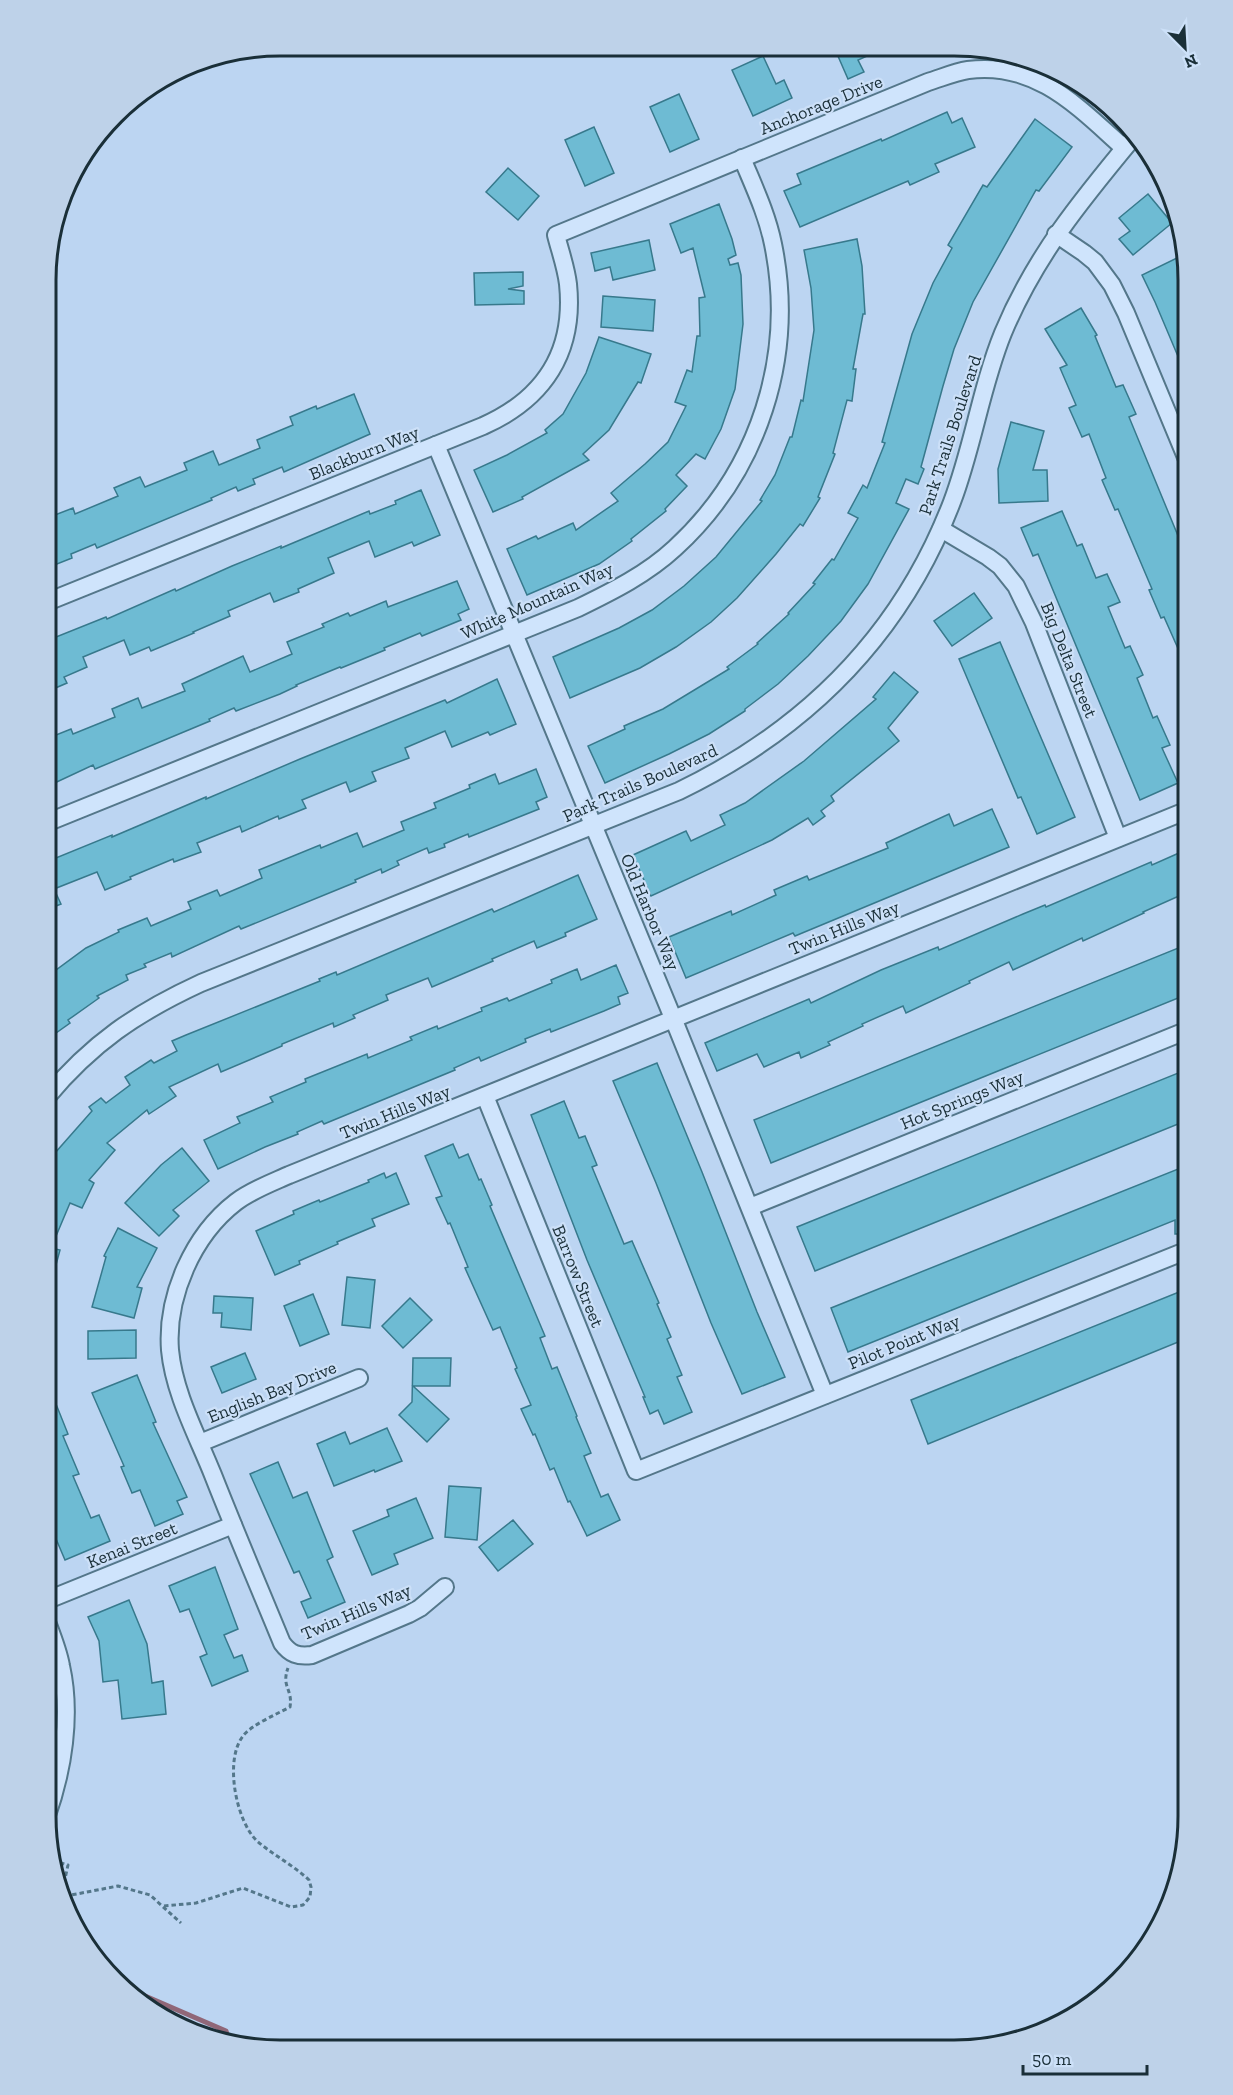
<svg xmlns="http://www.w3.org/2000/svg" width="1233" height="2095" viewBox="0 0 1233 2095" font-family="'Zilla Slab',serif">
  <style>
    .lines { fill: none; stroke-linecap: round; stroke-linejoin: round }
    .stream { stroke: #906778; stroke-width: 5 }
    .building { fill: #6ebbd3; stroke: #37798c; stroke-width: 1.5 }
    .street-casing { stroke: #54778a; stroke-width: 20 }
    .path { stroke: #54778a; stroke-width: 3; stroke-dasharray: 4.5 3; stroke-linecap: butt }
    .street { stroke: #cfe4fc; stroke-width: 16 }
    .labels { text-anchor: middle; stroke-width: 4.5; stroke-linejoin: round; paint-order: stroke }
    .street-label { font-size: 18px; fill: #1a2f38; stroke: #cce0f8 }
    .rim { fill: none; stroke: #1a2f38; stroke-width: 3 }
  </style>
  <rect width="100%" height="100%" fill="#bcd5f2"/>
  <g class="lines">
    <polyline class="stream" points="122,1986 226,2031 230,2043"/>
  </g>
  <g class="building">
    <polygon points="834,47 887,47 858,60 864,72 848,79"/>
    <polygon points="763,56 776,84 784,80 792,98 753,116 732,70"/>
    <polygon points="679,94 699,139 670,152 650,107"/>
    <polygon points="947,112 952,123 962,118 975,147 935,164 939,172 910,185 908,181 800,227 784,191 801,184 797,174 881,139 882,141"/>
    <polygon points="1035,119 1072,147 1039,191 1036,190 973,302 954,349 943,386 921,467 924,469 918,484 906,479 896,503 909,509 868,584 841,621 808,656 778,684 745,709 745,711 709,734 669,754 605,783 588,746 625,729 624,726 663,709 729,669 727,667 758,644 757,643 789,614 788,613 815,584 813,583 832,559 834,560 858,518 848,513 863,485 867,488 885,443 882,442 912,334 933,283 952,248 948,245 983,185 987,187"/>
    <polygon points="594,127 614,173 585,186 565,140"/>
    <polygon points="508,168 539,196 518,220 486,192"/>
    <polygon points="1148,194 1172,223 1133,255 1119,239 1130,231 1119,218"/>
    <polygon points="719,204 732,239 736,255 728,259 730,265 738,263 741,275 743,324 735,389 721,429 705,459 696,454 676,475 687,486 665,509 666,511 631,539 632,541 599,564 527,595 507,549 536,536 538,539 573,523 576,530 618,501 611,493 645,464 668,442 686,406 675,402 687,370 692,372 697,336 700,336 699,298 705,297 693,248 681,253 670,224"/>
    <polygon points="857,239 862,266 865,314 863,314 853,369 856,369 852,401 847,400 833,453 835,454 818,497 820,498 803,526 800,524 776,554 737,598 711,622 676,647 640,668 570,698 553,657 619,628 652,610 684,586 716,557 762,501 760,500 775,475 790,437 792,437 801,400 803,401 814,330 811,288 804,250"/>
    <polygon points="649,240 655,270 613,280 610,267 595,271 591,253"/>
    <polygon points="1183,255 1188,280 1188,380 1155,302 1142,275"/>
    <polygon points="523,272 523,286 508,289 524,291 524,304 475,305 474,273"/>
    <polygon points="603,296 655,300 653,331 601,327"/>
    <polygon points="1081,308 1097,335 1095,336 1116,387 1123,385 1136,414 1129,417 1188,560 1188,671 1164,617 1161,618 1149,590 1152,589 1118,509 1115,510 1102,480 1106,478 1089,434 1082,437 1069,408 1076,405 1060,368 1067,365 1045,329"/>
    <polygon points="599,337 651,354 641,383 638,382 609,430 583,454 589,460 522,497 523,499 493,512 474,470 507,455 547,433 545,430 563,414 586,373"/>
    <polygon points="354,394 370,434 284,472 282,467 253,479 255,484 238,491 236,487 211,498 212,500 97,548 95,544 71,554 72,558 47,568 47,518 73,508 75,514 118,496 114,488 140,477 145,487 187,470 184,463 213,451 219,465 260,448 257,440 293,425 290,417 316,406 317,409"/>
    <polygon points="1011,422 1044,431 1033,470 1047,470 1048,501 999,503 998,469"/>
    <polygon points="421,490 440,535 414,546 412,542 375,557 369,541 328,558 334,573 298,589 299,592 274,602 270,593 228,611 230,616 193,632 194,633 151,651 149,647 130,655 124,640 83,657 87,667 64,677 67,683 46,692 46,641 106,617 107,619 175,589 176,591 232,566 281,546 281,548 369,511 370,514 396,504 395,501"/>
    <polygon points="1062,511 1077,546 1082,544 1096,578 1107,574 1120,602 1108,607 1125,648 1130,646 1143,675 1137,678 1153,718 1157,716 1170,745 1162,748 1178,783 1140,800 1038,554 1033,556 1021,528"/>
    <polygon points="457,581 469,609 458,614 461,620 422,636 420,633 384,648 385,650 341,668 340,667 296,685 297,686 280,694 236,711 234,708 209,719 210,721 95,769 93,765 46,787 46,739 71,729 73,734 115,717 112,709 138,698 142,708 185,691 182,684 243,656 250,672 292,654 287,642 324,627 322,624 348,613 350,616 386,601 388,607"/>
    <polygon points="974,593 992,618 952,646 934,621"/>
    <polygon points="1000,642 1075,817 1037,834 1021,797 1018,798 959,659"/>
    <polygon points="894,672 918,692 888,728 899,741 831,796 834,801 821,811 825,816 813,825 808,818 772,840 651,896 633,855 686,831 691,841 725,825 720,815 745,803 804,761 876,699 873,697"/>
    <polygon points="497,679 516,724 490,735 488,732 452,747 445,731 405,748 409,758 372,772 376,781 350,792 346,782 302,800 306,808 279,819 278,816 242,832 240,826 197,843 201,852 174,862 173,859 130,877 131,879 105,890 97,872 54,889 61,904 46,910 46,862 112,835 112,837 206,797 206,799 300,759 445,700 447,703"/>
    <polygon points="536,769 547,797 536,802 539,809 469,837 468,834 444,844 445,847 429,853 427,848 397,861 399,865 382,873 381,869 355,880 356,882 241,929 239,926 172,957 171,953 144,964 146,967 126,975 128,980 97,996 99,998 68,1020 70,1023 56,1033 51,1026 46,1030 46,993 55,986 48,976 86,948 119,932 118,930 147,918 151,926 191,909 188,902 217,890 220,896 262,878 259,870 320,845 321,848 357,833 363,847 404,830 401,822 436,808 434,803 470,788 469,785 495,774 499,784"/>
    <polygon points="992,809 1009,847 795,936 793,933 686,978 669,937 731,911 732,915 776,895 774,890 807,876 809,880 888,848 886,843 949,814 954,826"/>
    <polygon points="1188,849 1188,892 1143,912 1144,913 1083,941 1082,938 1013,970 1009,962 969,981 970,983 906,1013 903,1006 862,1024 863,1026 828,1042 830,1045 801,1058 799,1052 764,1067 757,1054 717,1071 705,1043 809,999 811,1003 881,970 938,947 939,950 1023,914 1045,905 1046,907 1151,862 1152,865"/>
    <polygon points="578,875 597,919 565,933 566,936 537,948 534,941 492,959 493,961 432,987 428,978 386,995 388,1000 353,1015 355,1018 334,1027 333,1023 282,1044 282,1046 221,1072 218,1064 169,1087 176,1096 149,1114 147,1110 107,1143 115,1150 89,1180 94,1183 82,1208 70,1203 51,1248 60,1250 50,1287 46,1286 46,1172 55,1153 92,1111 89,1107 101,1098 106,1103 130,1085 125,1077 151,1060 154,1063 177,1051 172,1041 186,1035 320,981 319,979 336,972 337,975 492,909 494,912"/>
    <polygon points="1188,944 1188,994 771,1163 754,1120"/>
    <polygon points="616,965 628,993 618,997 620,1004 604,1011 551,1032 550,1029 525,1039 526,1042 481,1061 479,1057 454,1068 455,1070 324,1124 322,1121 297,1132 298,1134 265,1147 218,1169 204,1140 240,1123 237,1117 273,1102 270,1097 306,1082 305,1079 367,1054 368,1058 412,1040 410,1037 437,1026 438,1029 482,1011 481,1008 507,998 509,1001 552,983 551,980 577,969 581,980"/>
    <polygon points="657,1063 702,1172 757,1312 785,1377 742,1394 711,1323 656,1183 613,1081"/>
    <polygon points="1188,1069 1188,1120 815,1271 797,1227"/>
    <polygon points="564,1101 579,1138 585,1136 597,1165 592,1167 624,1244 632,1241 659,1303 657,1304 671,1337 667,1339 682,1375 677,1377 692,1412 664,1424 658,1410 650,1414 643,1397 645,1397 587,1260 531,1115"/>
    <polygon points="453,1144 459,1158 468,1154 479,1180 481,1179 492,1205 490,1206 545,1336 540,1338 552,1369 557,1367 577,1416 576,1417 591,1453 584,1456 601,1497 608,1494 620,1520 587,1536 570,1501 568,1502 554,1468 550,1470 535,1434 533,1435 521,1409 531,1405 515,1369 517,1368 500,1327 493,1330 465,1268 468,1267 450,1223 448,1224 436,1198 442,1196 425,1156"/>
    <polygon points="182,1148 209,1181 173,1210 179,1216 159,1236 125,1203 161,1165"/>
    <polygon points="1188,1165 1188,1234 1175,1234 1175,1220 848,1352 831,1308"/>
    <polygon points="384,1173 386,1178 396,1173 409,1204 372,1219 375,1226 337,1242 338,1244 299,1261 300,1264 275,1275 256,1231 294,1214 293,1211 319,1200 320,1202 369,1182 368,1180"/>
    <polygon points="118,1228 157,1248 137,1287 142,1288 134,1318 92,1307 106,1257 104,1256"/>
    <polygon points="347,1277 375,1280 370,1328 342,1325"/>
    <polygon points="1184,1290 1188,1300 1188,1338 928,1444 911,1400"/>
    <polygon points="313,1294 329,1334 300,1346 284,1306"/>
    <polygon points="214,1296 253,1298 251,1330 221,1327 222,1313 213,1313"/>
    <polygon points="410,1298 432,1320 403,1348 382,1326"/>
    <polygon points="136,1330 136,1358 88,1359 88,1331"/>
    <polygon points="245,1353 256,1379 222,1393 211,1367"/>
    <polygon points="413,1358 451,1358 450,1386 413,1386 449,1419 427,1442 399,1415 412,1402"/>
    <polygon points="137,1375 156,1422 153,1423 187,1497 177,1501 183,1514 155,1526 140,1490 132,1493 121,1467 124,1466 92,1393"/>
    <polygon points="46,1379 68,1434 63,1436 79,1474 73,1476 91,1518 99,1515 110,1541 65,1560 45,1513"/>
    <polygon points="387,1428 402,1461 375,1472 374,1470 334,1486 317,1444 345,1432 350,1444"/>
    <polygon points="278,1462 293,1498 307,1492 333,1557 327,1560 345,1602 308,1618 301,1602 311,1598 299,1571 294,1573 250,1474"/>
    <polygon points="449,1486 481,1488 477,1540 445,1537"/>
    <polygon points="416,1498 433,1538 394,1554 398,1564 372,1575 353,1531 389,1516 387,1510"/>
    <polygon points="513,1520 533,1544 498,1571 479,1547"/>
    <polygon points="215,1567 238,1629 224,1635 234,1658 242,1655 248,1671 212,1686 200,1657 207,1654 189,1609 180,1612 169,1586"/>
    <polygon points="129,1600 147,1644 152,1683 163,1681 166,1714 122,1719 118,1680 103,1682 99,1641 88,1617"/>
  </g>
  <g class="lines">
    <defs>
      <g id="street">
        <polyline points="1056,234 1084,253 1095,262 1112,285 1126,313 1188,462"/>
        <polyline points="436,445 673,1018 825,1395"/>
        <polyline points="941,529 988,557 1000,566 1016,586 1034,623 1118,838"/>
        <path d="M47,602L483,426C544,399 575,352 568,284C566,267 560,251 556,235L928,82C941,78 955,72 968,70C1036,61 1078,107 1124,148"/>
        <path d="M46,823L578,608C613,591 647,574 675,548C759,471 796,356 773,244C767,214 754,187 742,158"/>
        <polyline points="485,1096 636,1471 1188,1250"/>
        <path d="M46,1098C92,1043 136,1013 201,983L679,791C807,729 901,635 952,502C973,447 981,387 1003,333C1036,254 1083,198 1136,134"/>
        <polyline points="750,1207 1188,1030"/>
        <polyline points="200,1443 359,1378"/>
        <path d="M445,1587L420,1608L409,1614L312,1655C298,1657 290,1654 282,1643C259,1587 235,1531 213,1475C197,1435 174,1393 170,1350C166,1296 193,1235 236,1202C252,1190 271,1183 289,1175L1188,810"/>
        <polyline points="45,1601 233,1525"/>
        <path d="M45,1617C51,1633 58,1649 61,1666C72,1715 63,1771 46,1818"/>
      </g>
    </defs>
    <use href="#street" class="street-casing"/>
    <g class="path">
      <polyline points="56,1870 61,1863 68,1865 61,1897 118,1886 150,1895 181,1923"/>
      <path d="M164,1906L196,1903L243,1888L291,1907L303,1905L310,1897L311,1887L309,1880C293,1865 273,1855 257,1841C236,1821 224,1760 243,1736C251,1725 277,1714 290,1707C293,1689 281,1687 288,1668"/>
    </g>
    <use href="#street" class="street"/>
  </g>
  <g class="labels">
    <g class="street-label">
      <text transform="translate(821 105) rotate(-22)" y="6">Anchorage Drive</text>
      <text transform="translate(950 435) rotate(-72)" y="6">Park Trails Boulevard</text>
      <text transform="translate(364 453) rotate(-22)" y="6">Blackburn Way</text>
      <text transform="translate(537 601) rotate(-24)" y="6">White Mountain Way</text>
      <text transform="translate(1069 660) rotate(68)" y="6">Big Delta Street</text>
      <text transform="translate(640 783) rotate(-24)" y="6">Park Trails Boulevard</text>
      <text transform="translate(650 912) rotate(67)" y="6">Old Harbor Way</text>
      <text transform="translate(844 928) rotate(-22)" y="6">Twin Hills Way</text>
      <text transform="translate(962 1100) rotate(-22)" y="6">Hot Springs Way</text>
      <text transform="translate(395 1112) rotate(-22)" y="6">Twin Hills Way</text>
      <text transform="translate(578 1276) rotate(68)" y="6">Barrow Street</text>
      <text transform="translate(904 1342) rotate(-22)" y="6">Pilot Point Way</text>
      <text transform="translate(272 1392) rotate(-22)" y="6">English Bay Drive</text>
      <text transform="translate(132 1545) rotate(-22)" y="6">Kenai Street</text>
      <text transform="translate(356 1612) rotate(-23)" y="6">Twin Hills Way</text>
    </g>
  </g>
  <path d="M0 0H1233V2095H0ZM280 56H954A224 224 0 0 1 1178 280V1816A224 224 0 0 1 954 2040H280A224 224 0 0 1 56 1816V280A224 224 0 0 1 280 56Z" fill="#bed2e9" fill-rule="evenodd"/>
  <path class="rim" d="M280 56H954A224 224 0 0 1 1178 280V1816A224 224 0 0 1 954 2040H280A224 224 0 0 1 56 1816V280A224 224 0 0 1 280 56Z"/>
  <g transform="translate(1185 48) rotate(156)" stroke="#cce0f8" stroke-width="4.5" paint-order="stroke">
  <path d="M0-4.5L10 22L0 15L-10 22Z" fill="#1a2f38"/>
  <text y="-9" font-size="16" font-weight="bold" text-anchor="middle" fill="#1a2f38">N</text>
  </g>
  <path d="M1023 2065v9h124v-9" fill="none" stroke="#1a2f38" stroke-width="3"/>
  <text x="1032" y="2065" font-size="18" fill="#1a2f38" stroke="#cce0f8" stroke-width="4.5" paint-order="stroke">50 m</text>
</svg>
